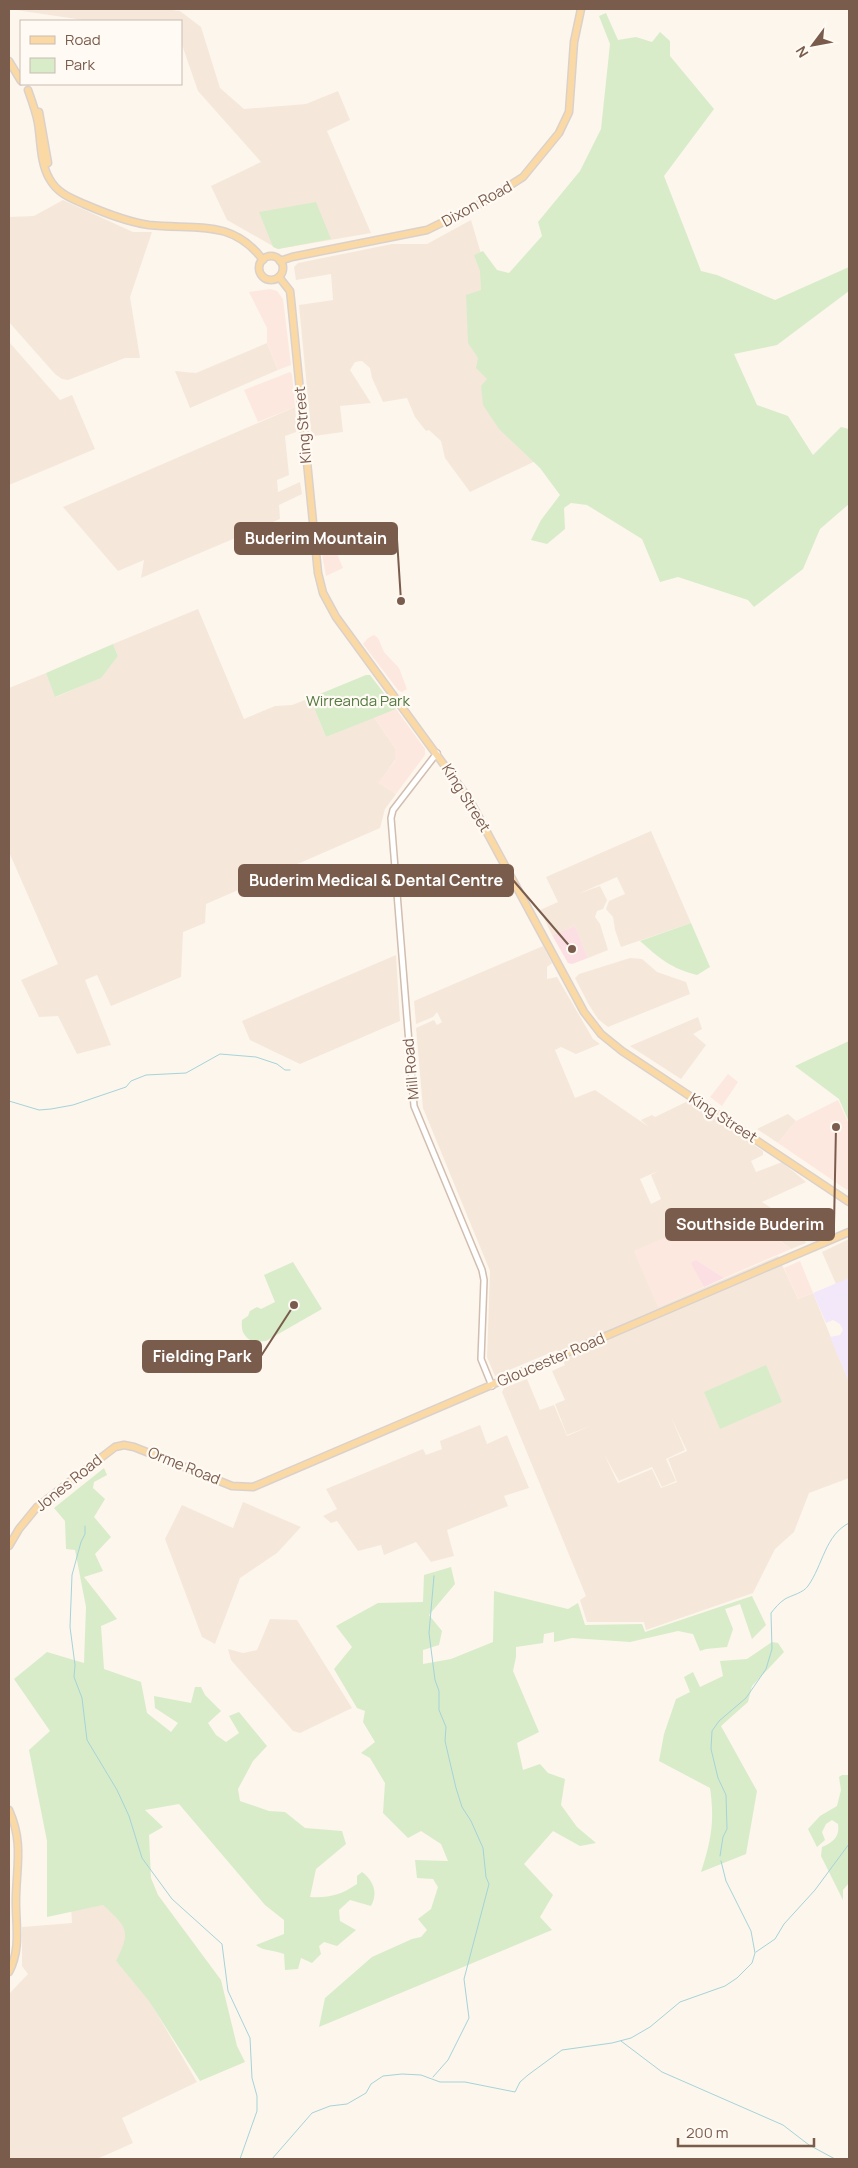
<svg xmlns="http://www.w3.org/2000/svg" width="858" height="2168" viewBox="0 0 858 2168" font-family="Manrope,sans-serif">
  <style>
    .residential { fill: #f5e8da; fill-rule: evenodd }
    .commercial { fill: #fde8e0 }
    .education { fill: #f3e8fa }
    .medical { fill: #fbdfe3 }
    .green { fill: #d8ecc9 }
    .lines { fill: none; stroke-linecap: round; stroke-linejoin: round }
    .stream { stroke: #a5d3da; stroke-width: 1 }
    .minor-casing { stroke: #d1beb0; stroke-width: 8 }
    .major-casing { stroke: #dad1cd; stroke-width: 9 }
    .minor { stroke: #fff; stroke-width: 5 }
    .major { stroke: #fbd9a5; stroke-width: 6 }
    .labels { text-anchor: middle; stroke-width: 4.5; stroke-linejoin: round; paint-order: stroke }
    .street-label { font-size: 15px; fill: #7a5c4d; stroke: #fffaf3 }
    .park-label { font-size: 15px; fill: #537a41; stroke: #fffaf3 }
    .leader { fill: none; stroke: #7a5c4d; stroke-width: 2 }
    .callout-dot { fill: #7a5c4d; stroke: #fffaf3; stroke-width: 2 }
    .callout { fill: #7a5c4d; stroke: #7a5c4d; stroke-width: 2 }
    .callout-label { font-size: 16px; text-anchor: middle; font-weight: bold; fill: #fff }
  </style>
  <rect width="100%" height="100%" fill="#fdf6ec"/>
  <g class="residential">
    <polygon points="9,9 164,9 180,11 201,27 220,88 244,109 306,104 338,91 350,120 327,131 371,233 278,249 227,220 211,186 261,162 198,91 181,42 181,21 90,21"/>
    <polygon points="63,200 133,232 152,232 130,297 140,358 125,358 68,380 62,379 55,374 9,322 9,217 34,216"/>
    <polygon points="471,220 542,458 470,492 445,458 441,441 429,430 426,431 415,417 407,398 383,402 372,378 370,368 362,361 355,362 350,370 371,403 340,406 343,432 314,436 311,430 299,305 333,300 331,274 296,280 294,267 298,263 392,244 427,244"/>
    <polygon points="9,342 60,400 72,395 95,449 9,485"/>
    <polygon points="267,343 278,370 190,408 175,371 196,373"/>
    <polygon points="295,407 297,429 296,432 285,436 289,475 277,480 278,492 300,482 302,494 279,505 280,519 141,578 144,560 118,571 63,507"/>
    <polygon points="198,609 244,719 275,706 292,705 310,698 326,737 374,717 395,748 395,760 379,783 396,794 385,809 380,828 206,904 205,923 183,932 181,977 111,1006 97,975 85,980 111,1045 77,1054 58,1016 39,1017 21,980 58,964 9,852 9,688 46,673 56,697 100,678 118,656 113,644"/>
    <polygon points="651,831 691,923 621,947 615,930 613,917 606,909 609,901 625,894 617,877 578,894 600,886 607,900 603,909 597,911 595,917 600,924 608,950 588,958 575,926 552,935 540,910 558,902 546,877"/>
    <path d="M543,946L552,963L547,967V979L557,977L593,1039L600,1044L576,1054L561,1047L555,1050L575,1098L595,1090L649,1127L641,1120L652,1115L655,1117L688,1101L763,1151V1155L751,1161L756,1172L782,1162L806,1182L762,1202L800,1227L806,1243L791,1249L768,1232L755,1239L724,1219L670,1242L658,1307L778,1256L798,1299L813,1293L849,1382V1478L809,1493L794,1532L775,1549L753,1593L646,1630L644,1622H587L580,1600L586,1596L502,1392L504,1388L527,1379L540,1410L554,1405L567,1436L590,1426L567,1435L555,1404L565,1400L552,1371L565,1365L557,1350L495,1376L487,1357L490,1271L423,1108L416,1028L434,1020L437,1025L442,1022L437,1012L433,1017L416,1024L414,1001ZM658,1171L651,1175L661,1199L651,1204L640,1179ZM671,1417L687,1451L668,1459L677,1482L661,1488L652,1469L618,1483L604,1454L619,1481L652,1467L662,1487L676,1481L666,1459L685,1450Z"/>
    <polygon points="396,955 400,1021 300,1064 250,1040 242,1021"/>
    <polygon points="630,958 642,959 657,972 686,982 690,994 608,1027 598,1019 589,1005 575,978 579,974"/>
    <polygon points="698,1017 702,1029 693,1034 706,1045 681,1079 630,1046"/>
    <polygon points="788,1114 796,1121 778,1143 757,1129"/>
    <polygon points="849,1239 849,1279 836,1284 822,1252"/>
    <polygon points="480,1425 487,1444 507,1435 529,1488 504,1496 508,1506 447,1530 454,1556 431,1562 416,1542 384,1555 381,1545 358,1551 337,1521 331,1523 323,1516 337,1509 326,1489 423,1449 426,1455 442,1449 440,1441"/>
    <polygon points="243,1502 301,1527 277,1553 240,1578 215,1644 202,1637 165,1539 182,1505 233,1528"/>
    <polygon points="270,1619 297,1620 352,1708 300,1733 293,1731 231,1660 228,1649 243,1653 257,1650"/>
    <polygon points="114,1889 140,1931 117,1962 149,2000 197,2082 122,2118 133,2143 97,2159 9,2159 9,1994 28,1974 22,1966 22,1927 72,1923 70,1891"/>
  </g>
  <g class="commercial">
    <polygon points="270,289 277,291 283,299 291,365 278,370 267,343 267,328 249,292"/>
    <polygon points="290,372 292,374 295,407 258,422 244,390"/>
    <polygon points="335,549 343,568 326,576 322,554"/>
    <polygon points="374,635 378,638 384,652 399,668 407,689 402,692 398,690 363,644 368,638"/>
    <polygon points="396,709 425,749 425,755 396,794 378,783 395,761 395,748 374,717"/>
    <polygon points="728,1074 738,1082 722,1106 710,1097"/>
    <polygon points="838,1100 849,1124 849,1187 847,1190 778,1143 796,1121"/>
    <polygon points="724,1219 755,1239 767,1232 791,1249 724,1278 696,1260 692,1263 704,1287 658,1307 634,1251 664,1238 670,1242"/>
    <polygon points="800,1261 813,1293 798,1299 784,1268"/>
  </g>
  <polygon class="education" points="849,1278 849,1382 830,1337 840,1335 843,1330 840,1324 833,1320 826,1323 813,1293"/>
  <g class="medical">
    <polygon points="575,926 588,958 572,964 568,963 552,935"/>
    <polygon points="696,1260 724,1278 704,1287 691,1263"/>
  </g>
  <g class="green">
    <polygon points="606,13 618,40 636,37 652,42 660,32 670,41 670,56 714,109 664,176 701,271 717,275 775,300 849,267 849,291 777,345 734,354 757,405 788,416 813,455 841,427 849,429 849,504 820,529 803,569 754,607 748,600 678,577 660,582 642,539 587,505 571,503 564,508 565,529 547,544 531,540 541,520 560,495 540,468 499,429 483,405 481,386 487,379 476,368 478,358 468,343 466,295 481,290 480,271 474,255 483,251 497,270 509,273 542,236 538,222 580,171 601,129 610,44 599,16"/>
    <polygon points="316,202 331,239 278,249 273,247 259,212"/>
    <polygon points="113,644 118,656 101,678 55,697 46,673"/>
    <polygon points="366,675 370,675 396,709 326,737 310,698"/>
    <path d="M691,923L710,967L697,975C672,969 659,958 640,941Z"/>
    <polygon points="849,1041 849,1122 839,1099 795,1066"/>
    <path d="M293,1262L322,1309L266,1341L253,1342C243,1336 241,1331 242,1320L248,1316L250,1311L257,1307L261,1309L275,1302L264,1275Z"/>
    <polygon points="766,1365 782,1402 720,1429 704,1392"/>
    <path d="M104,1468L107,1475L94,1482L93,1488L105,1499L94,1517L111,1537L95,1554L103,1571L84,1577L117,1619L101,1626L104,1669L141,1682L147,1713L171,1732L178,1723L155,1708L154,1696L191,1703L195,1687H201L205,1695L221,1711L208,1723L216,1735L226,1742L239,1733L229,1716L239,1712L267,1746L253,1761L238,1789L240,1801L269,1811L285,1812L305,1828L342,1831L346,1844L316,1869L310,1897C329,1898 341,1895 357,1884V1876L362,1872C374,1881 378,1893 371,1906L350,1900L339,1910L340,1921L356,1930L337,1946L324,1942L319,1946L321,1954L312,1963L301,1958L298,1969L285,1970L284,1954C274,1950 263,1951 256,1945L284,1934V1920L265,1905L179,1804L145,1810L163,1827L149,1835L151,1878L158,1895L221,1980L237,2046L245,2062L200,2081L149,2001L116,1961C131,1931 128,1928 103,1905L47,1917V1841L29,1750L50,1731L14,1679L47,1652L84,1663L86,1607L75,1550L66,1549L65,1521L54,1508Z"/>
    <polygon points="451,1567 455,1584 429,1615 442,1631 439,1645 423,1650 423,1664 451,1659 493,1642 494,1591 568,1609 578,1603 585,1625 642,1624 645,1632 752,1596 766,1625 752,1639 740,1604 725,1609 733,1629 727,1647 706,1649 700,1651 693,1634 678,1631 630,1642 572,1638 554,1642 554,1632 544,1634 543,1643 516,1647 516,1657 513,1671 539,1732 517,1743 523,1770 540,1764 548,1773 565,1779 561,1805 577,1827 596,1843 580,1846 553,1831 524,1864 553,1895 540,1917 552,1930 319,2027 325,1998 372,1957 412,1939 421,1937 427,1930 418,1919 431,1909 438,1887 433,1879 417,1878 415,1860 448,1861 441,1844 421,1831 408,1838 383,1813 385,1783 370,1758 361,1753 375,1742 363,1722 365,1711 357,1708 334,1669 352,1647 336,1626 378,1603 423,1602 424,1575"/>
    <path d="M772,1642L778,1643L784,1652L752,1686L748,1702L721,1726L757,1791L746,1854L701,1872C711,1841 715,1821 710,1788L659,1761L664,1734L676,1699L690,1692L684,1677L693,1672L700,1687L723,1676L720,1661L747,1659Z"/>
    <path d="M842,1775H849V1883L843,1890V1900L821,1856L822,1847C833,1842 840,1837 838,1824L832,1820L826,1824L822,1832L825,1840L817,1847L808,1829L820,1816L837,1806L841,1790L839,1777Z"/>
  </g>
  <g class="lines">
    <g class="stream">
      <polyline points="9,1101 39,1110 51,1109 73,1105 126,1087 131,1081 146,1075 186,1073 220,1054 256,1057 277,1064 285,1070 290,1070"/>
      <polyline points="85,1526 85,1534 81,1542 72,1575 70,1627 75,1665 74,1677 82,1698 87,1740 117,1790 129,1816 142,1858 172,1899 222,1944 228,1991 250,2038 252,2078 257,2096 257,2111 240,2159"/>
      <path d="M720,1856L723,1837L727,1829L726,1795L718,1778L711,1749L712,1731L719,1721L746,1698L766,1669L772,1649L771,1613C775,1608 779,1603 785,1599C792,1595 803,1593 808,1586C823,1565 825,1535 849,1523"/>
      <polyline points="756,1952 775,1939 784,1924 815,1890 849,1844"/>
      <polyline points="621,2041 662,2072 783,2125 809,2145 835,2159"/>
      <polyline points="433,2077 448,2060 469,2018 464,1979 489,1884 486,1877 483,1848 471,1821 462,1807 456,1788 445,1741 446,1727 439,1710 439,1691 435,1680 429,1633 434,1576"/>
      <polyline points="272,2159 312,2113 330,2106 347,2104 366,2093 371,2084 383,2076 402,2074 421,2075 440,2082 465,2082 515,2092 520,2082 528,2075 562,2050 612,2043 631,2038 650,2027 680,2002 725,1986 737,1978 752,1963 755,1953 751,1931 726,1881 721,1861"/>
    </g>
    <defs>
      <polyline id="minor" points="437,753 393,810 391,818 414,1106 482,1270 484,1280 481,1359 492,1386"/>
      <g id="major">
        <polyline points="9,61 21,81"/>
        <path d="M28,90C32,101 36,112 38,123C41,141 40,162 49,178C57,193 70,198 84,204C105,213 127,222 149,225C194,230 232,218 263,260"/>
        <polyline points="39,112 48,163"/>
        <circle cx="271" cy="268" r="12"/>
        <polyline points="280,261 292,257 427,230 484,202 523,177 559,133 569,112 574,42 581,9"/>
        <polyline points="279,277 290,291 291,300 318,573 323,593 336,617 469,799 584,1012 601,1034 622,1051 849,1202"/>
        <polyline points="9,1546 19,1529 37,1507 115,1447 124,1445 134,1447 232,1486 253,1487 849,1232"/>
        <path d="M9,1810C23,1841 17,1864 16,1896C15,1923 22,1947 9,1972"/>
      </g>
    </defs>
    <use href="#minor" class="minor-casing"/>
    <use href="#major" class="major-casing"/>
    <use href="#minor" class="minor"/>
    <use href="#major" class="major"/>
  </g>
  <g class="labels">
    <g class="street-label">
      <text transform="translate(477 204) rotate(-29)" y="5">Dixon Road</text>
      <text transform="translate(303 425) rotate(-95)" y="5">King Street</text>
      <text transform="translate(466 798) rotate(58)" y="5">King Street</text>
      <text transform="translate(411 1069) rotate(-95)" y="5">Mill Road</text>
      <text transform="translate(723 1118) rotate(33)" y="5">King Street</text>
      <text transform="translate(551 1360) rotate(-23)" y="5">Gloucester Road</text>
      <text transform="translate(184 1466) rotate(22)" y="5">Orme Road</text>
      <text transform="translate(69 1483) rotate(-39)" y="5">Jones Road</text>
    </g>
    <g class="park-label">
      <text x="358" y="706">Wirreanda Park</text>
    </g>
  </g>
  <path class="leader" d="M401 601L397 539M572 949L513 880M836 1127L834 1225M294 1305L261 1356"/>
  <g class="callout-dot">
    <circle cx="401" cy="601" r="5"/>
    <circle cx="572" cy="949" r="5"/>
    <circle cx="836" cy="1127" r="5"/>
    <circle cx="294" cy="1305" r="5"/>
  </g>
  <g class="callout">
    <rect x="235" y="523" width="162" height="31" rx="5"/>
    <rect x="239" y="865" width="274" height="31" rx="5"/>
    <rect x="666" y="1209" width="168" height="31" rx="5"/>
    <rect x="143" y="1341" width="118" height="31" rx="5"/>
  </g>
  <g class="callout-label">
    <text x="316" y="544">Buderim Mountain</text>
    <text x="376" y="886">Buderim Medical &amp; Dental Centre</text>
    <text x="750" y="1230">Southside Buderim</text>
    <text x="202" y="1362">Fielding Park</text>
  </g>
  <rect width="858" height="2168" fill="none" stroke="#7a5c4d" stroke-width="20"/>
  <rect x="20" y="20" width="162" height="65" fill="#fffaf3" stroke="#cabbb1"/>
  <rect x="30" y="36" width="25" height="8" fill="#fbd9a5" stroke="#cabbb1"/>
  <text x="65" y="45" font-size="15" fill="#7a5c4d">Road</text>
  <rect x="30" y="58" width="25" height="15" fill="#d8ecc9" stroke="#cabbb1"/>
  <text x="65" y="70" font-size="15" fill="#7a5c4d">Park</text>
  <g transform="translate(813 45) rotate(238)" stroke="#fffaf3" stroke-width="4" paint-order="stroke">
  <path d="M0-4L9 19L0 12L-9 19Z" fill="#7a5c4d"/>
  <text y="-8" font-size="14" font-weight="bold" text-anchor="middle" fill="#7a5c4d">N</text>
  </g>
  <path d="M678 2138v8h136v-8" fill="none" stroke="#7a5c4d" stroke-width="2.5"/>
  <text x="686" y="2138" font-size="15" fill="#7a5c4d" stroke="#fffaf3" stroke-width="4" paint-order="stroke">200 m</text>
</svg>
